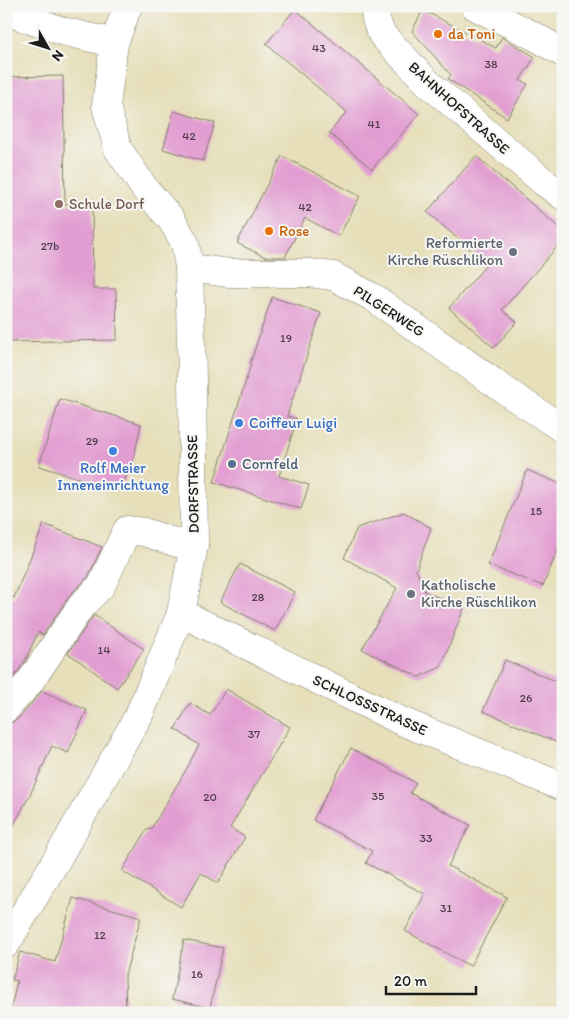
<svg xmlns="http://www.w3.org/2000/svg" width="569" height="1019" viewBox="0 0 569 1019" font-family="Itim,sans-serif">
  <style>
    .building { fill: #e29ed2 }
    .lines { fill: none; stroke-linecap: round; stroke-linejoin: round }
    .street-casing { stroke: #817e6b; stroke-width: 29 }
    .secondary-casing { stroke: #817e6b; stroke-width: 29 }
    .street { stroke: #fff; stroke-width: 28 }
    .secondary { stroke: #fff; stroke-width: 28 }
    .food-dot { fill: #e8710a; stroke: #f6f6f2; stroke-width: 2 }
    .education-dot { fill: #8d6e63; stroke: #f6f6f2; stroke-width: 2 }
    .worship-dot { fill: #6b7280; stroke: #f6f6f2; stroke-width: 2 }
    .shop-dot { fill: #3f7fe0; stroke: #f6f6f2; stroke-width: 2 }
    .service-dot { fill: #5c6f8a; stroke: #f6f6f2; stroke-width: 2 }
    .labels { text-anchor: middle; stroke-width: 4; stroke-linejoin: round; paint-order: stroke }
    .number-label { font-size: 12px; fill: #4e3c4a }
    .food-label { font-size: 15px; fill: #c56008; stroke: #f6f6f2; text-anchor: start }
    .street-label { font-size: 15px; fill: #1c1c1c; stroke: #f6f6f2 }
    .education-label { font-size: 15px; fill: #785e54; stroke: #f6f6f2; text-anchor: start }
    .worship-label { font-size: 15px; fill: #5b616d; stroke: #f6f6f2; text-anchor: end }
    .shop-label { font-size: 15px; fill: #366cbe; stroke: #f6f6f2; text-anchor: start }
    .service-label { font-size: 15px; fill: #4e5e75; stroke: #f6f6f2; text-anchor: start }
  </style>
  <rect width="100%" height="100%" fill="#f6f6f2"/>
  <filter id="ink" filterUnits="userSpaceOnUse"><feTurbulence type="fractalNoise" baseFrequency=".02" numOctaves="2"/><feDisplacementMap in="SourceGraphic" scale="10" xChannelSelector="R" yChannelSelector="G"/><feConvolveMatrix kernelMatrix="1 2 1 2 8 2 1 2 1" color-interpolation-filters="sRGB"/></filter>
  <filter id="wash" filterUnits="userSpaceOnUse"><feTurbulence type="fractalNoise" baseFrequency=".0096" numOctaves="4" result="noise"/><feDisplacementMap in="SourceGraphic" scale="20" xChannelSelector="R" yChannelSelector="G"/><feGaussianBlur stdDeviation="1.12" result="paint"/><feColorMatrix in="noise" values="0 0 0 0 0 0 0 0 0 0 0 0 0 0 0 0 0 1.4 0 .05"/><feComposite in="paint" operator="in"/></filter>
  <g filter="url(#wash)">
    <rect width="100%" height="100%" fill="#e6dfba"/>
    <g id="blocks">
      <g class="building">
        <polygon points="295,9 419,114 372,169 329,133 347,112 266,44"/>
        <polygon points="423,10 496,48 502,37 535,57 520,80 528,84 507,118 448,79 451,75 412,31"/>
        <polygon points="63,76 65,204 92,204 93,289 116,289 117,340 6,342 6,287 9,287 6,77"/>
        <polygon points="174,111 215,123 203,161 163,149"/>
        <polygon points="282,156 360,196 339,236 305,218 285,257 265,257 237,243"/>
        <polygon points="476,156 563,231 563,240 502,310 517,322 494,348 449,308 487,264 427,212"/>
        <polygon points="272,297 321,313 287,416 297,419 279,476 309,485 301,509 214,482 251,364 250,364"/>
        <polygon points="60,399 141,424 134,458 120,491 39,466"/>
        <polygon points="527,470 563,485 563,537 543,586 488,565"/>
        <polygon points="404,512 431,528 416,570 425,592 464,608 441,667 419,677 362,649 397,588 344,558 357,528"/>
        <polygon points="44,524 102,547 88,577 69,596 43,635 38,632 26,659 17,673 6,685 6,595 14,598"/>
        <polygon points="240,564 295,592 275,631 220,602"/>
        <polygon points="94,615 144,649 117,688 68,653"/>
        <polygon points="505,660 563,684 563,745 483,711"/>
        <polygon points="226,689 290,727 230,828 245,837 218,883 201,873 181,907 122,871 148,828 151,829 190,763 190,762 199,745 175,729 190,703 210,715"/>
        <polygon points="42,691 87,710 68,753 52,746 30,795 6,839 6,723 11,723 18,719"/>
        <polygon points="351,748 416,783 410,793 470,825 448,866 507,897 470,966 405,931 425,894 366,863 372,851 313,820"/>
        <polygon points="73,898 141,917 125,975 126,1013 10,1013 17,981 12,980 20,952 55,962"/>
        <polygon points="184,940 223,948 210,1008 172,999"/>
      </g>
    </g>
  </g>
  <g filter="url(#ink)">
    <use href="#blocks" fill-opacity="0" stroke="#817e6b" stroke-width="1"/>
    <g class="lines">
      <defs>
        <g id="street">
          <path d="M374,6C375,18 377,26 383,36L428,83L545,183L563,196"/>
          <polyline points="6,11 62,31 114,43"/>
          <polyline points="189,268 230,273 309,273 333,276 374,298 513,396 563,429"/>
          <polyline points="181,613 401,721 563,787"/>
          <polyline points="6,708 29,683 82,605 101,586 127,530 144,532 177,543 194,546"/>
        </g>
        <g id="secondary">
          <polyline points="475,6 536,37 563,53"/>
          <polyline points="6,944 57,859 139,715 181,613 194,546 192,377 189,268 185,243 171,219 145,189 118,149 106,106 114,43 128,6"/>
        </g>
      </defs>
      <use href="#street" class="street-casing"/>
      <use href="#secondary" class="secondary-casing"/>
      <use href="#street" class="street"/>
      <use href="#secondary" class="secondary"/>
    </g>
  </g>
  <g class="food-dot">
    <circle cx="438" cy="34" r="5"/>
    <circle cx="269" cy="231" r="5"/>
  </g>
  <circle class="education-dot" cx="59" cy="204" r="5"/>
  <g class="worship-dot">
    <circle cx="513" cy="252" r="5"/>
    <circle cx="411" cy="594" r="5"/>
  </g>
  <g class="shop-dot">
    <circle cx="239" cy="423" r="5"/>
    <circle cx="113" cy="451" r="5"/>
  </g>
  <circle class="service-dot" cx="232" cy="464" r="5"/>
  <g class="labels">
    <g class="number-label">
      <text x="319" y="52">43</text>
      <text x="491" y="68">38</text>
      <text x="374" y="128">41</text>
      <text x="189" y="140">42</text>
      <text x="305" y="211">42</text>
      <text x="50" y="250">27b</text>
      <text x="286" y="342">19</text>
      <text x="92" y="445">29</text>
      <text x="536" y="515">15</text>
      <text x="258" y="601">28</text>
      <text x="104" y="654">14</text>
      <text x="526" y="702">26</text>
      <text x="254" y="738">37</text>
      <text x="378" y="800">35</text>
      <text x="210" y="801">20</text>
      <text x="426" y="842">33</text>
      <text x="446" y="912">31</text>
      <text x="100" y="939">12</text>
      <text x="197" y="978">16</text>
    </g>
    <g class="food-label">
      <text x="448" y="39">da Toni</text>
      <text x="279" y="236">Rose</text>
    </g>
    <g class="street-label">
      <text transform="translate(459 108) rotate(42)" y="5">BAHNHOFSTRASSE</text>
      <text transform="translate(389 311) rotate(33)" y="5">PILGERWEG</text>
      <text transform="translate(193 484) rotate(-91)" y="5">DORFSTRASSE</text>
      <text transform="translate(370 705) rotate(25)" y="5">SCHLOSSSTRASSE</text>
    </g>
    <g class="education-label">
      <text x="69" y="209">Schule Dorf</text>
    </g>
    <g class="worship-label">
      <text x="503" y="248">Reformierte<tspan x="503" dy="17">Kirche Rüschlikon</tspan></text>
      <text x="421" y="590" text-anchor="start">Katholische<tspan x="421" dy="17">Kirche Rüschlikon</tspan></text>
    </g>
    <g class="shop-label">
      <text x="249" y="428">Coiffeur Luigi</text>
      <text x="113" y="473" text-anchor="middle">Rolf Meier<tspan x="113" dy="17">Inneneinrichtung</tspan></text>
    </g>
    <g class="service-label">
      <text x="242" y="469">Cornfeld</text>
    </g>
  </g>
  <rect width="569" height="1019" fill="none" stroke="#f6f6f2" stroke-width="25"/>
  <g transform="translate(48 48) rotate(129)" stroke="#f6f6f2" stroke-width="4" paint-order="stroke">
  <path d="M0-4L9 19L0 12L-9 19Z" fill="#1c1c1c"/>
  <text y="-8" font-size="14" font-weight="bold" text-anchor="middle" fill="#1c1c1c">N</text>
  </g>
  <path d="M386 986v8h90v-8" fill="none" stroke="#1c1c1c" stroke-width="2.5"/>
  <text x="394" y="986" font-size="15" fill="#1c1c1c" stroke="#f6f6f2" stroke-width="4" paint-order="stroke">20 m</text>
</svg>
